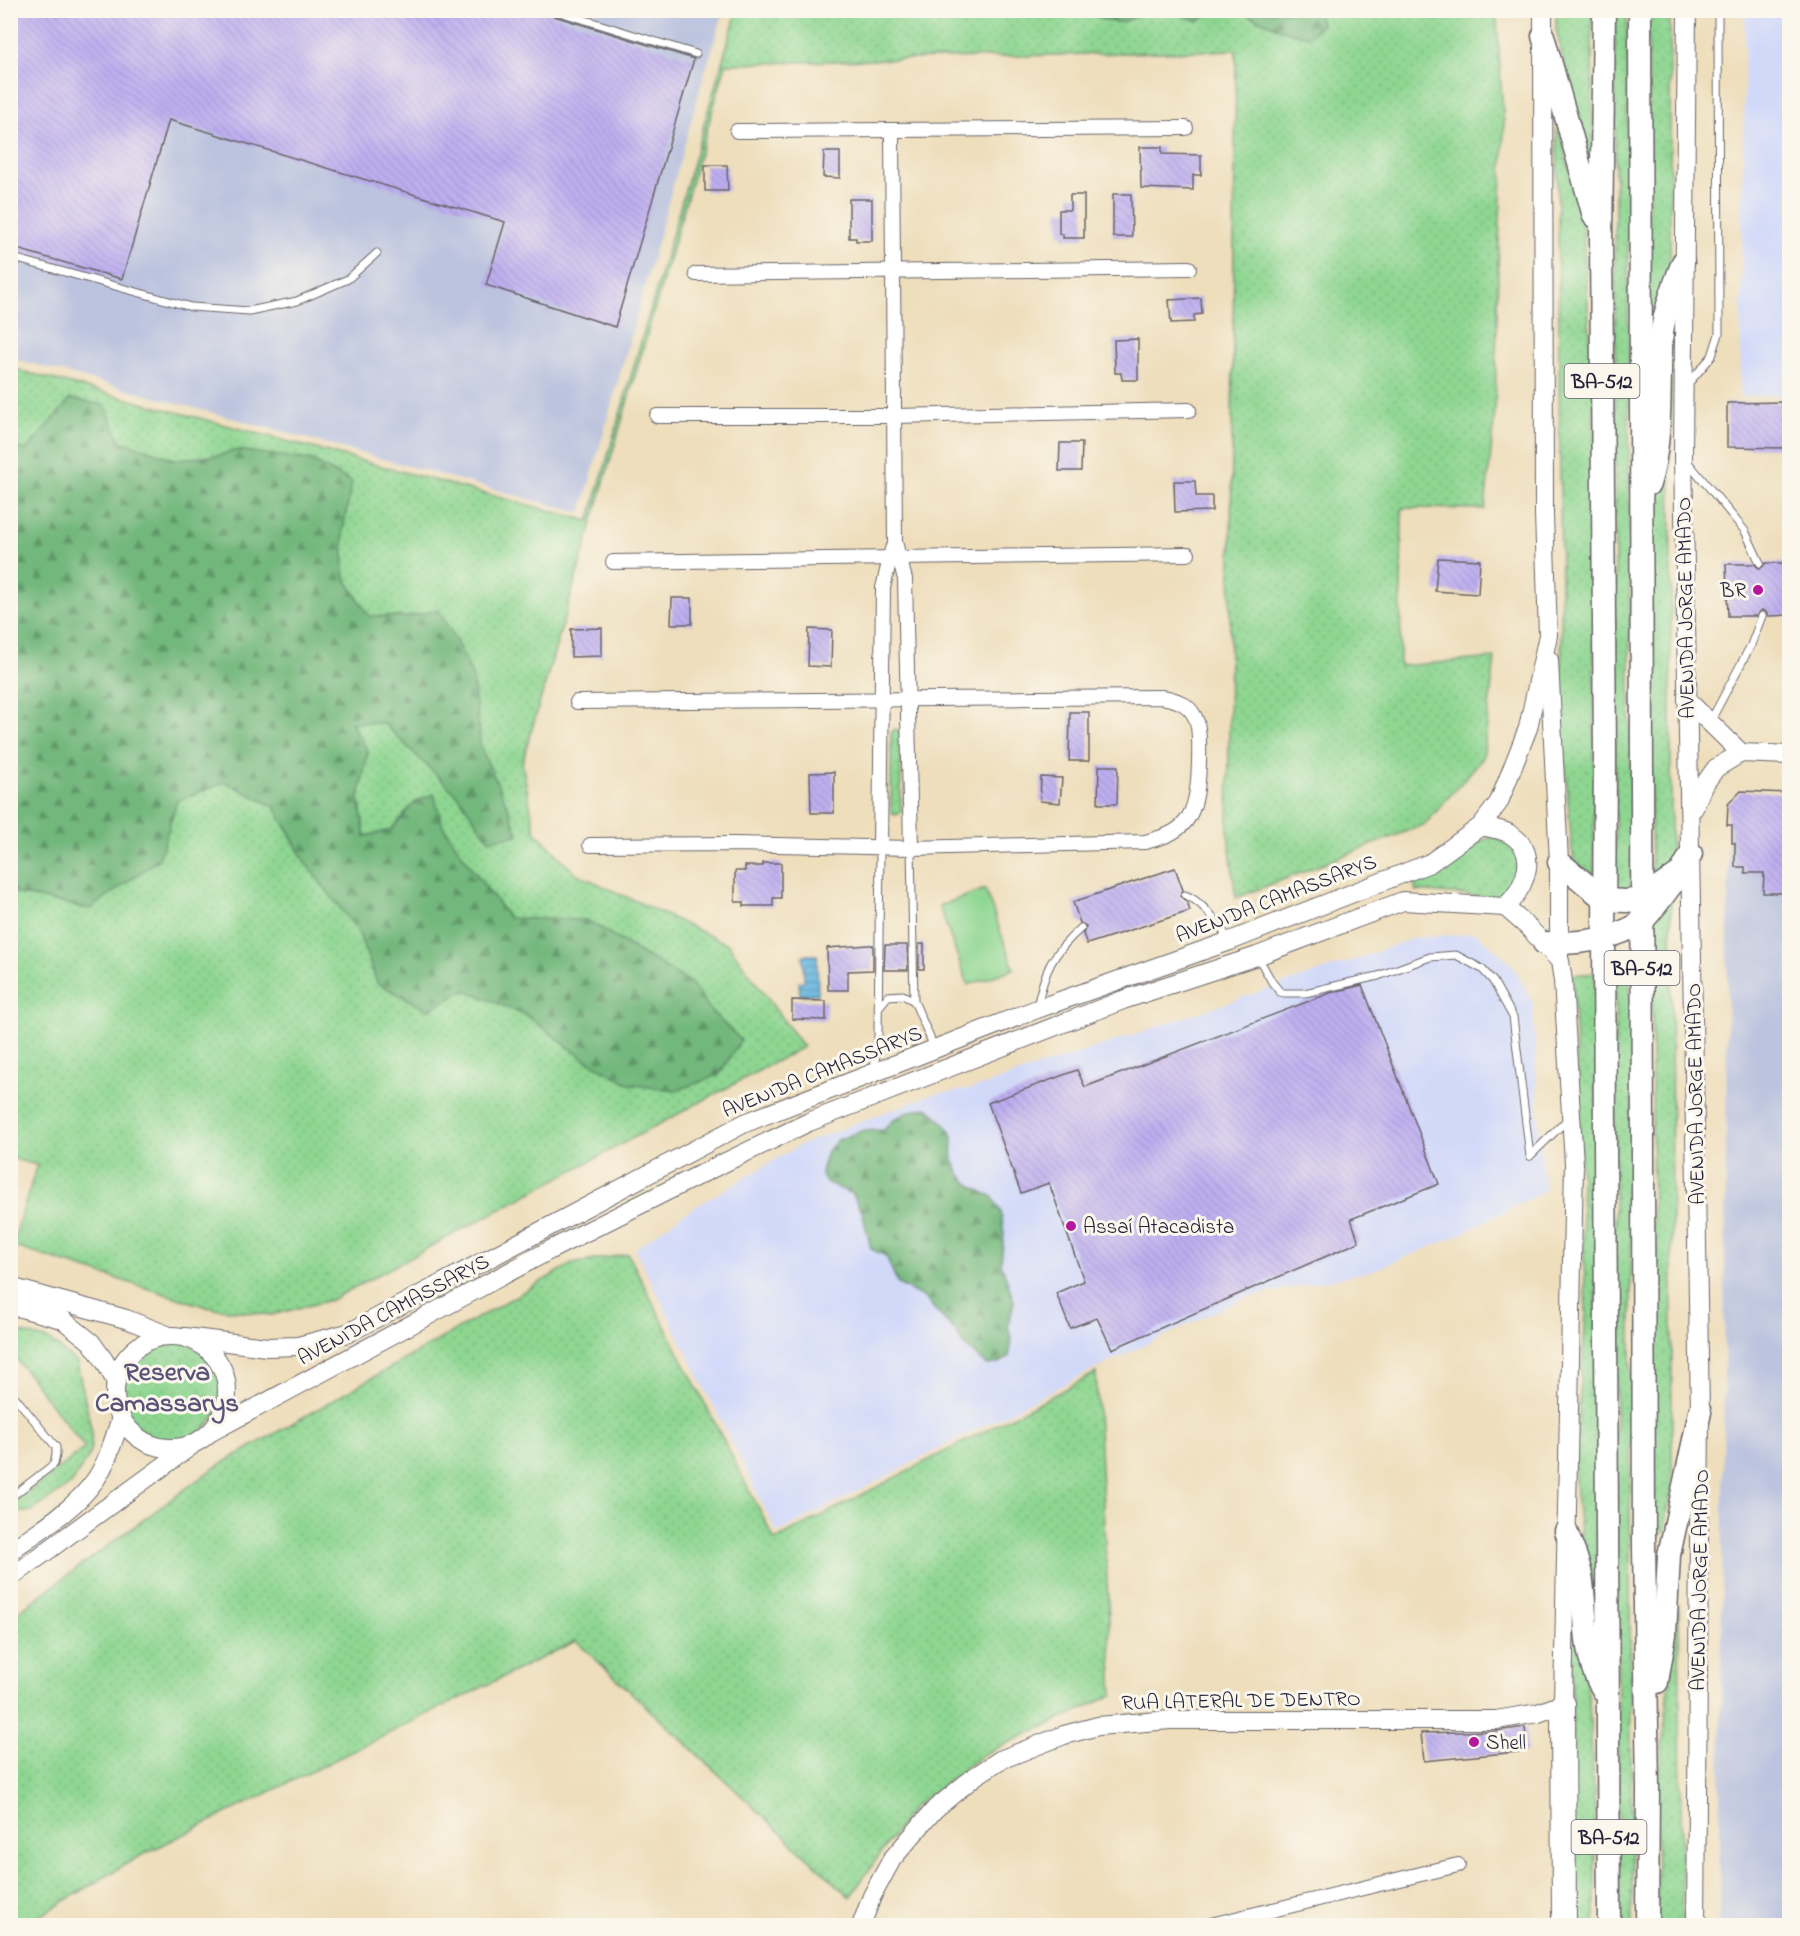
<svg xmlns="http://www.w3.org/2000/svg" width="1800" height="1936" viewBox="0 0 1800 1936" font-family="'Indie Flower',sans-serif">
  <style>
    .built { fill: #d1d9f9 }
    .industrial { fill: #bbc3de }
    .grass { fill: url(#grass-dots); stroke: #587c66; stroke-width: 1.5 }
    .forest { fill: url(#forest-firs); stroke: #4a6c5b; stroke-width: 1.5 }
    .pitch { fill: #8ed691; stroke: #587c66; stroke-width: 1.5 }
    .water { fill: url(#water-rules); stroke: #426c8d; stroke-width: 1.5 }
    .building { fill: url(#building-back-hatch) }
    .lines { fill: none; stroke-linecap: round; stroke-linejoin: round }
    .service-casing { stroke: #696468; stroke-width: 9 }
    .minor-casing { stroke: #696468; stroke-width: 16 }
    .tertiary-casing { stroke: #696468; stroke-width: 20 }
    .primary-casing { stroke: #696468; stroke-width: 25 }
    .trunk-casing { stroke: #696468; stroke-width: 26 }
    .service { stroke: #fff; stroke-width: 7 }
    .minor { stroke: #fff; stroke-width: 14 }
    .tertiary { stroke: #fff; stroke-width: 18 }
    .primary { stroke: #fff; stroke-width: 22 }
    .trunk { stroke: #fff; stroke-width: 24 }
    .poi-dot { fill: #b5179e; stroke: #fbf7ec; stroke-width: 2 }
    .labels { text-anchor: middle; stroke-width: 6; stroke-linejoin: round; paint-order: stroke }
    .shield { fill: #fbf7ec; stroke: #636270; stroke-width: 1.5 }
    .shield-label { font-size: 20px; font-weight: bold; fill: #22223b }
    .poi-label { font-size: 21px; fill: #22223b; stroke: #fbf7ec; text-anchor: start }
    .street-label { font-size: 21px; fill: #22223b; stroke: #fbf7ec }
    .district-label { font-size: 27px; font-weight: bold; fill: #59537a; stroke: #fbf7ec }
  </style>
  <defs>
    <pattern id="grass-dots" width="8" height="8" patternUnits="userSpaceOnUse" patternTransform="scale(1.5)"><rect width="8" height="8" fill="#8ed691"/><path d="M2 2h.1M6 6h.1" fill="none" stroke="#7ab77e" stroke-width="1.8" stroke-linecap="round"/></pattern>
    <pattern id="forest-firs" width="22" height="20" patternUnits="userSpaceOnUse" patternTransform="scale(1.5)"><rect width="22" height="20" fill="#72b77b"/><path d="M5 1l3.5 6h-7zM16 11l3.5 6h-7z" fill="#5d9466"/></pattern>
    <pattern id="water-rules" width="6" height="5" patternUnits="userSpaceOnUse" patternTransform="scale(1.5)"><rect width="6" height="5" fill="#63b5df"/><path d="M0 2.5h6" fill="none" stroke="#5193b6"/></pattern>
    <pattern id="building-back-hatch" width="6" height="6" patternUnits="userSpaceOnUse" patternTransform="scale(1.5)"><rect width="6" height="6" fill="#beaff0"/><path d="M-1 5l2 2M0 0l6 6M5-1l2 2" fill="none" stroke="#a396cf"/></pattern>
  </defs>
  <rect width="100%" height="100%" fill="#fbf7ec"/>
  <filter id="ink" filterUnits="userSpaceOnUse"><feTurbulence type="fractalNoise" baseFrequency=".0167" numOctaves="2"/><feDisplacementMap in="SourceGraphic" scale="12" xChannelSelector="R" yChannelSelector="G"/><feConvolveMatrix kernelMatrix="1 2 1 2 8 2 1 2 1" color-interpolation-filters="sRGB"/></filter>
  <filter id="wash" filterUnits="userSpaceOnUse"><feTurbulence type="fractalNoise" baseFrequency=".008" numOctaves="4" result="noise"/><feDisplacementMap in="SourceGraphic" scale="24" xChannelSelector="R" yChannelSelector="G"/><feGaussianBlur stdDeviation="1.35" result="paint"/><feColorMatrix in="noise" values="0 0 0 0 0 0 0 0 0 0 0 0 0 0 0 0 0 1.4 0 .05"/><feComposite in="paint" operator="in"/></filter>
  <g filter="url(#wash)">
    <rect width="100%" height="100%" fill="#eedebc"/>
    <g class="built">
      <polygon points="1745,11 1789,11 1789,395 1740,397"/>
      <polygon points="1476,933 1512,964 1533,1003 1539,1129 1545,1191 1455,1237 1371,1271 1244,1298 1082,1375 777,1533 635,1249 680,1216 800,1145 933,1094 973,1089 1354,960 1414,938"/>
    </g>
    <g class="industrial">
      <polygon points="10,11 724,11 704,75 581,513 11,358"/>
      <polygon points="1729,807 1789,808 1789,1925 1719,1926"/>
    </g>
    <g class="grass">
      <polygon points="1627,10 1631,889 1615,894 1615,11"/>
      <polygon points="737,11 1496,11 1504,127 1498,266 1495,412 1485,509 1402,508 1400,666 1495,658 1483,758 1425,824 1236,898 1228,833 1236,50 726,64 522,763 535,831 575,873 728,944 803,1047 331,1300 271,1315 210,1308 12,1246 37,1165 10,1158 10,368 589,521"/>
      <polygon points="1556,11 1592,11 1593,185 1556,29"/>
      <polygon points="1648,11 1670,11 1672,1487 1664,1531 1654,1540"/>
      <polygon points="1557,119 1582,220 1594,390 1594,880 1577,868 1572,851 1562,723"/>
      <polygon points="895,729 899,731 901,736 901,812 897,815 893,814 891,809 891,733"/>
      <path d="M1493,837C1532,851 1527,876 1498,898L1416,891L1414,882L1478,842Z"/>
      <polygon points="1596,973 1597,1649 1590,1579 1580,1533 1574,1472 1586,1313 1573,975"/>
      <polygon points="1616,981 1630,981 1632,1047 1630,1578 1632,1925 1619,1925 1614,1070"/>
      <polygon points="628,1254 775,1540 1096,1373 1113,1695 984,1754 913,1807 850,1897 576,1641 136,1858 25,1925 11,1925 11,1617 214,1468 572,1264"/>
      <polygon points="11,1330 49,1340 77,1363 92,1432 90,1455 71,1484 32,1511 11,1514 11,1505 85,1448 11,1352"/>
      <circle cx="171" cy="1391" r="50"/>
      <polygon points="1572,1577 1578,1642 1589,1700 1595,1813 1595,1925 1572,1925"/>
      <polygon points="1679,1603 1682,1925 1657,1926 1656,1799"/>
    </g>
    <g class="forest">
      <path d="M1096,11V10L1147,11C1126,22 1120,26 1097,17Z"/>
      <polygon points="1156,11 1316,11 1322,24 1309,36 1291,33 1245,14 1216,11 1198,21 1176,13"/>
      <polygon points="70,399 105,405 120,441 174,459 216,456 237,450 310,460 352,482 343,529 344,576 369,616 407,617 438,610 452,633 472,674 481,748 508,807 518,835 489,840 459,797 383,723 351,723 368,751 359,798 365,836 391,830 415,802 434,794 443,826 470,866 509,918 587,920 691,983 712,1012 741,1040 719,1075 675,1091 629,1084 583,1058 526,1015 466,990 428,1010 377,983 358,931 306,864 275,807 225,782 177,801 159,859 90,909 15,893 10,882 11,447 27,450"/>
      <path d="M927,1108C937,1116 947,1123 952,1136C954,1144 951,1151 953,1159C958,1178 974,1190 992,1196L1001,1212L1004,1234L1001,1263L1014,1301L1008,1328L1012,1337L1009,1357L1000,1363L987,1365L962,1343L957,1333L923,1297L898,1284L886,1256L871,1249L862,1211L852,1194L826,1182L821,1172L827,1151L838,1140L861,1131L884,1130C894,1116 911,1110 927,1108Z"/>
    </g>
    <polygon class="pitch" points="985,889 1014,969 968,985 939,906"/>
    <polygon class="water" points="803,955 817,955 818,994 800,995 799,982 804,981"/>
    <g id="blocks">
      <g class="building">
        <polygon points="10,10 545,10 551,15 694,59 615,327 486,285 505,222 169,120 122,279 10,247"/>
        <polygon points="1140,147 1162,147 1162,154 1201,155 1201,175 1193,175 1193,190 1141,188"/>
        <polygon points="824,152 840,152 840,178 823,177"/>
        <polygon points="705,165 727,165 728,191 705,191"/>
        <polygon points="1113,194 1131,194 1132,237 1113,237"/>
        <polygon points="1070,195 1084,195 1084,238 1063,238 1063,234 1059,234 1059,210 1070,210"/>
        <polygon points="849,199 872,199 872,241 856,241 856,238 849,238"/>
        <polygon points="1201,298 1202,314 1194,315 1194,322 1171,323 1169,300"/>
        <polygon points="1138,339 1138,380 1122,380 1121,373 1115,373 1114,340"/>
        <polygon points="1790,402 1790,448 1727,447 1727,403"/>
        <polygon points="1060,443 1082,443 1081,471 1059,471"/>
        <polygon points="1174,481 1195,481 1196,496 1212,496 1212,511 1175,512"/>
        <polygon points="1438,558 1480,560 1478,594 1435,591"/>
        <polygon points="1766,563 1790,563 1790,615 1768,616 1766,612 1762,610 1756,616 1728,616 1726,564 1754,564 1760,569"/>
        <polygon points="672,598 692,598 692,624 671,624"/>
        <polygon points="602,628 602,656 571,657 571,629"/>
        <polygon points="809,629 832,630 831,667 808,666"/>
        <polygon points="1070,712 1089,712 1089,761 1069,761"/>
        <polygon points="1099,766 1118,766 1117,804 1098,804"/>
        <polygon points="834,772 834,813 811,813 810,773"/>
        <polygon points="1041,777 1062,778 1060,803 1040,801"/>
        <polygon points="1741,791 1790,793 1790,893 1763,893 1764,873 1745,873 1745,867 1735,867 1735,843 1732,843 1732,825 1727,825 1728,804"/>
        <polygon points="763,863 781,863 781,898 773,898 773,906 744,906 744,902 735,902 735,871 745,871 745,866 763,866"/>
        <polygon points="1175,868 1183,890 1180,896 1187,902 1190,911 1087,944 1083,934 1086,926 1080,923 1073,902"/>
        <rect x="919" y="944" width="5" height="25"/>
        <polygon points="869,945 873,945 873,970 848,971 848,990 828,990 827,948"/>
        <polygon points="885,945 907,945 908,970 884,970"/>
        <polygon points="1362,985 1439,1184 1351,1219 1359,1242 1112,1349 1097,1318 1070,1328 1056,1293 1084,1281 1049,1183 1021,1193 988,1103 1077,1070 1085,1087 1330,993"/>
        <polygon points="792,1000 826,1001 826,1020 792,1019"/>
        <polygon points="1525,1727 1527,1751 1424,1761 1421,1733 1496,1731"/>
      </g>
    </g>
  </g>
  <g filter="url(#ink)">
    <use href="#blocks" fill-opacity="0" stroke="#696468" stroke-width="1.5"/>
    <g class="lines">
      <defs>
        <g id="service">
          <polyline points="553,10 696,54"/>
          <polyline points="10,257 191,307 249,311 297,301 348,279 377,253"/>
          <polyline points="1688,384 1712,356 1719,334 1718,10"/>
          <polyline points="1687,461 1745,531 1760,563"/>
          <polyline points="1711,720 1751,645 1762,616"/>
          <polyline points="911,848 914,1001 934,1047"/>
          <path d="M1185,895C1203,901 1217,924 1229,939"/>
          <polyline points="1258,957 1272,982 1280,992 1284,993 1305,993 1378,976 1430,957 1456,955 1482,969 1493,981 1513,1017 1530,1156"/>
          <polyline points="879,1007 888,996 903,995 914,1001"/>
          <path d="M1037,1007C1045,969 1052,954 1081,928"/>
          <polyline points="874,1070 878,1036 880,848"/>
          <polyline points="1530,1156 1569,1118"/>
          <polyline points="10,1391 56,1447 56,1455 54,1464 10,1498"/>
        </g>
        <g id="minor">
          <polyline points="737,131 1186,128"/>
          <polyline points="892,131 895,542 905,579 911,848"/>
          <polyline points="696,274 1189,268"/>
          <polyline points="657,416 894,416 1189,410"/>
          <polyline points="613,562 1188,554"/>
          <path d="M577,702L1161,697C1175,699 1188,703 1195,717C1202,729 1199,785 1195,800C1194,806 1190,816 1186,821C1176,834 1160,838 1145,842L911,848L733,844L590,845"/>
          <polyline points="880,848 883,588 892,549"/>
          <polyline points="1207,1926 1458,1865"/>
        </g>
        <g id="tertiary">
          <polyline points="1687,10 1683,455 1700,1412 1696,1926"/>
          <polyline points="1549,660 1559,862 1559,956"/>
          <polyline points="1687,700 1741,753"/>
          <polyline points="1694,808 1703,786 1716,768 1741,753 1790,755"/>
          <path d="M1481,826C1489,828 1500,829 1508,833C1541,851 1526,887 1505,907"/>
          <polyline points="10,1287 126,1319 167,1335"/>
          <polyline points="10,1305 62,1319 91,1342 104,1360 116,1382"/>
          <circle cx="171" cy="1392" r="56"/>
          <polyline points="185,1337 267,1347 298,1346 348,1333 745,1123 1037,1009 1230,941 1430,863 1481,826 1499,802 1528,728 1548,635 1544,514 1543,10"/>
          <polyline points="211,1432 550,1250 707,1171 809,1122 1123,1000 1257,956 1403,901 1505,907"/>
          <path d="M10,1551C40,1530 75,1509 96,1479C108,1461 114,1438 121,1418"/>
          <polyline points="10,1578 191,1446"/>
          <polyline points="861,1926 872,1896 892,1859 935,1809 974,1777 1000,1760 1064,1735 1098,1726 1170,1720 1496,1720 1538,1713 1563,1704 1574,1164 1563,981 1560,961 1528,927 1505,907"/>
        </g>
        <g id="primary">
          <polyline points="1604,10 1601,239 1605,752 1604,938 1609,1926"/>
          <polyline points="1640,10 1644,1547 1648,1788 1647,1926"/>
          <polyline points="1543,36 1594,216"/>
          <path d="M1649,484C1664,435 1657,383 1662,333C1665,309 1674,285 1683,262"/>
          <polyline points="1559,862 1605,900 1626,901 1642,899 1681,872 1691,854"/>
          <path d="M1544,943C1576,944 1613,940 1640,923C1649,917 1673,882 1681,872"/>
          <path d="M1566,1531C1571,1546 1579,1561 1581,1576C1588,1615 1581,1657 1604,1691"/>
          <polyline points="1657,1682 1665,1634 1669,1555 1700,1412"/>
        </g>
        <polyline id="trunk" points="1563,1704 1564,1926"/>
      </defs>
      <use href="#service" class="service-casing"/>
      <use href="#minor" class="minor-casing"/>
      <use href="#tertiary" class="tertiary-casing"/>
      <use href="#primary" class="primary-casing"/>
      <use href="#trunk" class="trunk-casing"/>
      <use href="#service" class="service"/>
      <use href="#minor" class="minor"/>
      <use href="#tertiary" class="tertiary"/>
      <use href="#primary" class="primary"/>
      <use href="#trunk" class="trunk"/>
    </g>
  </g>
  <g class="poi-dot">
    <circle cx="1758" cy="590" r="6"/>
    <circle cx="1071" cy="1226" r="6"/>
    <circle cx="1474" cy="1742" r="6"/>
  </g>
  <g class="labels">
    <g class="shield">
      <rect x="1564.5" y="364" width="75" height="34" rx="4.5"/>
      <rect x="1604.5" y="951" width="75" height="34" rx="4.5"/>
      <rect x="1571.5" y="1820" width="75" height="34" rx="4.5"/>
    </g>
    <g class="shield-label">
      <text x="1602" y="388">BA-512</text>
      <text x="1642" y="975">BA-512</text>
      <text x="1609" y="1844">BA-512</text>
    </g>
    <g class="poi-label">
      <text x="1746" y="597" text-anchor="end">BR</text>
      <text x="1083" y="1233">Assaí Atacadista</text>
      <text x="1486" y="1749">Shell</text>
    </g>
    <g class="street-label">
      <text transform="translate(1685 608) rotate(-91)" y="7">AVENIDA JORGE AMADO</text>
      <text transform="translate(1276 898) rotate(-21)" y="7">AVENIDA CAMASSARYS</text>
      <text transform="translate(822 1071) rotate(-22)" y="7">AVENIDA CAMASSARYS</text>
      <text transform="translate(1695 1094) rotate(-91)" y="7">AVENIDA JORGE AMADO</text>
      <text transform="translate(393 1309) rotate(-28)" y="7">AVENIDA CAMASSARYS</text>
      <text transform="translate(1699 1580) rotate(-89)" y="7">AVENIDA JORGE AMADO</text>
      <text transform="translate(1241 1700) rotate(-1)" y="7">RUA LATERAL DE DENTRO</text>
    </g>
    <g class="district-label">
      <text x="167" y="1380">Reserva<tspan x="167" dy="31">Camassarys</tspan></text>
    </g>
  </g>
  <rect width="1800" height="1936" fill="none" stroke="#fbf7ec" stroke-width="36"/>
</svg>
